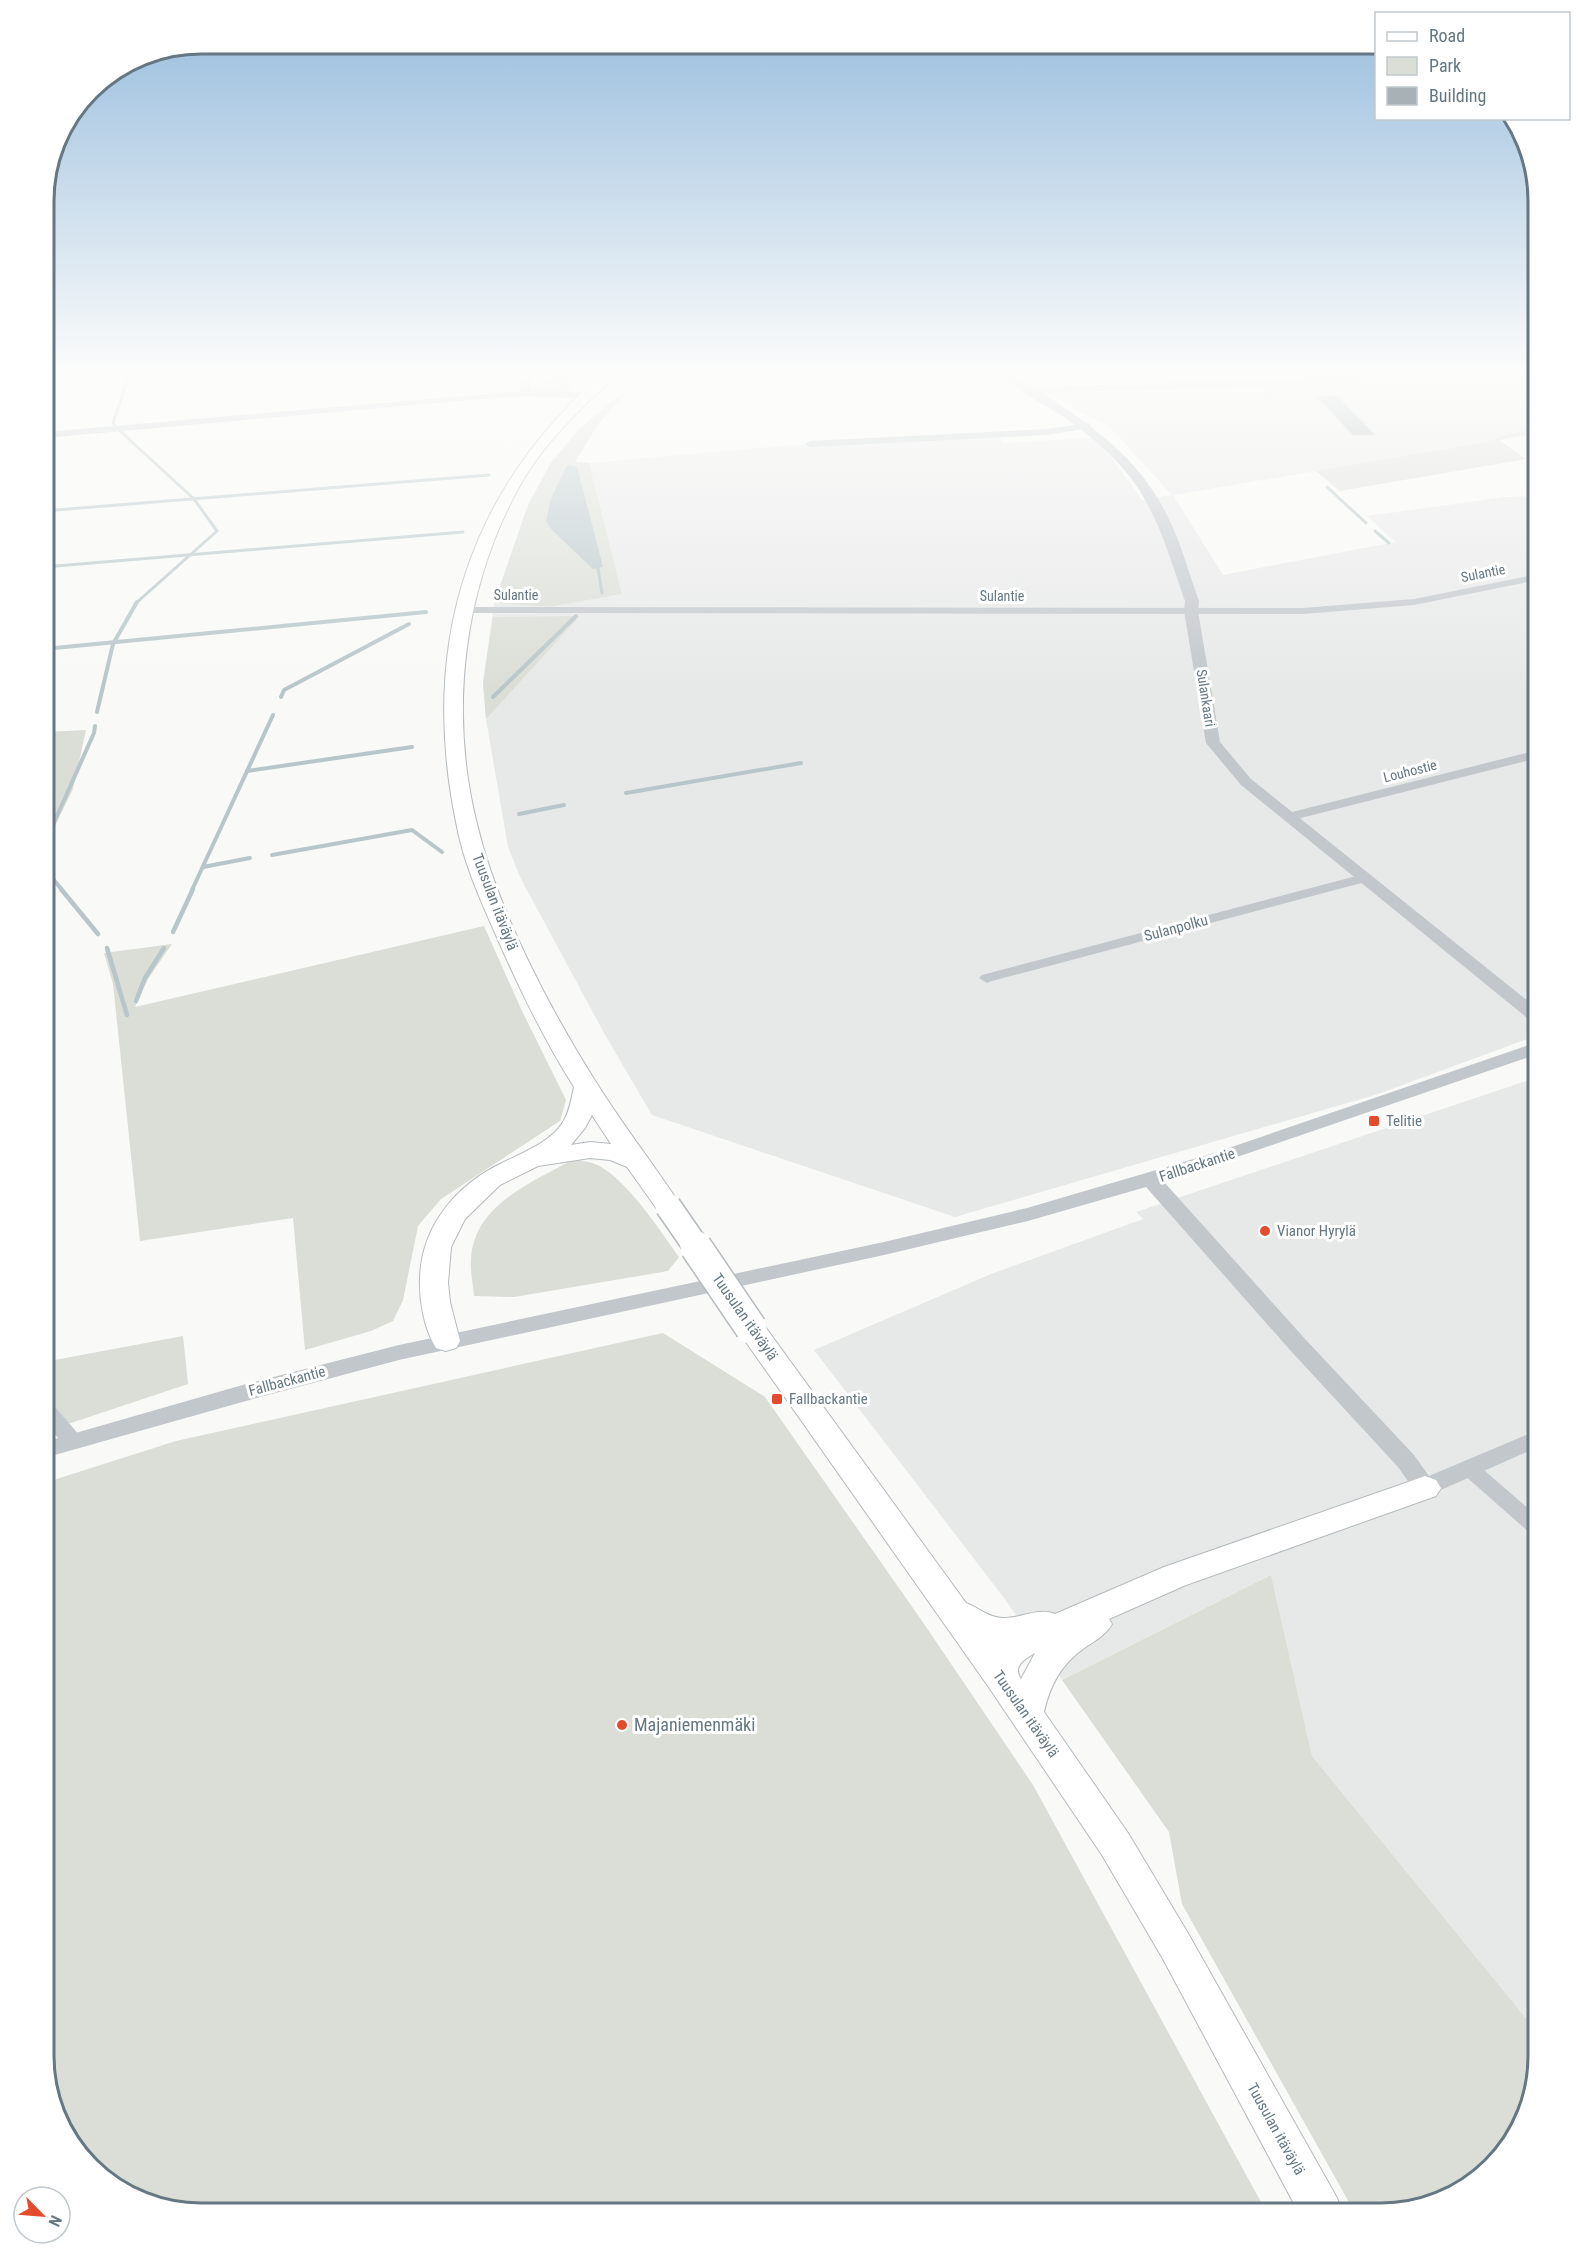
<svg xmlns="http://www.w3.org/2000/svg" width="1582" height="2257" viewBox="0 0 1582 2257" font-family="'Roboto Condensed',sans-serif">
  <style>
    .built { fill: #e7e9e8 }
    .green { fill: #daded6 }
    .water { fill: #b8c6c9 }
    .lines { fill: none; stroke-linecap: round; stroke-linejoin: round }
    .stream-far2 { stroke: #b8c6c9; stroke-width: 3 }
    .stream-far1 { stroke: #b8c6c9; stroke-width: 4 }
    .stream { stroke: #b8c6c9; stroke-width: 4.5 }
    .building { fill: #a7b1b6; stroke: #dbdbd9; stroke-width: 1.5 }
    .primary-casing { stroke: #b4babd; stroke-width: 2 }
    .minor { fill: #c2c7cb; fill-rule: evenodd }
    .tertiary { fill: #c2c7cb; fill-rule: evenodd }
    .primary { fill: #fff; fill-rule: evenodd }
    .primary-bridge-far1-casing { stroke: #b4babd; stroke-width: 28; stroke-linecap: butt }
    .primary-bridge-casing { stroke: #b4babd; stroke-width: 34; stroke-linecap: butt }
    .primary-bridge-far1 { stroke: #fff; stroke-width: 25 }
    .primary-bridge { stroke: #fff; stroke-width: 31 }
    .poi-dot { fill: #e44b2d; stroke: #fff; stroke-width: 2 }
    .labels { text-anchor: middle; stroke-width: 6; stroke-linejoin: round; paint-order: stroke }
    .far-street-label { font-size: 14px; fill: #647782; stroke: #fff }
    .street-label { font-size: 15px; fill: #647782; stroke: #fff }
    .poi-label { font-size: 15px; fill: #647782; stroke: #fff; text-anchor: start }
    .near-poi-label { font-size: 18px; fill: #647782; stroke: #fff; text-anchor: start }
    .rim { fill: none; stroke: #647782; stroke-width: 3 }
  </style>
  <rect width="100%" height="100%" fill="#f9f9f7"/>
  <g class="built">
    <polygon points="1022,375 1520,375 1538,383 1538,429 1511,433 1487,442 1173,495 1223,575 1395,542 1367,516 1506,497 1538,496 1538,1035 1378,1094 955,1217 652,1115 604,1033 520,877 508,847 486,719 483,683 494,603 550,607 622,594 589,463 793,445 999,437 1003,443 1089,438 1096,440 1106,450 1142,500 1172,495 1109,426 1073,409"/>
    <polygon points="1538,1077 1538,2033 1312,1756 1271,1575 1062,1680 1004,1598 814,1350 991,1274 1143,1219 1136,1212"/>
  </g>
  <g class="green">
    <polygon points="557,375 596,375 575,382 570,393 556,398 518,396"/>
    <polygon points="788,375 970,375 774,383 634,383 597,426 575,462 589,463 622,594 550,607 494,603 528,505 550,464 580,428 640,378"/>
    <polygon points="1538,429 1538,433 1499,440 1526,459 1340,491 1316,471 1487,442 1511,433"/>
    <polygon points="580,616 486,719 483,683 493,617"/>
    <polygon points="86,730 73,789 44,848 44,732"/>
    <polygon points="484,926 522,1011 566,1100 560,1121 441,1199 418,1226 403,1300 393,1321 371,1331 305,1350 293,1218 140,1241 113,984 104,953 172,944 148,979 135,1007"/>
    <path d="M572,1160C579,1161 589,1161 595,1164C624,1175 661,1232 679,1257L668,1271L514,1297L474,1296C473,1284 470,1271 471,1259C474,1205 531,1183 572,1160Z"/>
    <polygon points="663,1333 765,1397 920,1618 1033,1785 1267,2213 191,2213 122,2192 65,2135 44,2056 44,1483 176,1441"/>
    <polygon points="183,1336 188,1384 44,1432 44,1362"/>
    <polygon points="1271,1575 1312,1756 1538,2033 1538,2056 1517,2135 1460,2192 1381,2213 1355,2213 1182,1904 1169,1832 1062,1680"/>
  </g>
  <polygon class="water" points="567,465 577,467 603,567 593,569 552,530 546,521 550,501"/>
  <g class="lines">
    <g class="stream-far2">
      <polyline points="115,426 113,423 129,375"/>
      <polyline points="119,430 194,499 217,531 135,604"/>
      <polyline points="1327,487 1366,523"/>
      <polyline points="44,511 489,475"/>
      <polyline points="1375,531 1389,543"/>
      <polyline points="44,567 463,532"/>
      <polyline points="598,568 602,593"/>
    </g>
    <g class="stream-far1">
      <polyline points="44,649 426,612"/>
      <polyline points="281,697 284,690 409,624"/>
      <polyline points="493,697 576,616"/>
      <polyline points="97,712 113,644 137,602"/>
      <polyline points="247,771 412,747"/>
      <polyline points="626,793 801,763"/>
      <polyline points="519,814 564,805"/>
      <polyline points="44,845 94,733 95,726"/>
      <polyline points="272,855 412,830 442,852"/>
      <polyline points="203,867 250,858"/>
      <polyline points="44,868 62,890"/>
      <polyline points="192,890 273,715"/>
    </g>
    <g class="stream">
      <polyline points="61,889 98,934"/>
      <polyline points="173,932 193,889"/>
      <polyline points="107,948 127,1015"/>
      <polyline points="136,1001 145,978 164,948"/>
    </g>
  </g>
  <polygon class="building" points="1337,395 1376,435 1353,436 1316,396"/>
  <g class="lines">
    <defs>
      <g id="primary">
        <path d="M601,375H616C608,386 595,394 586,404C562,427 540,452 523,480C464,583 448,709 477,824C497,908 548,1006 594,1079C621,1123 653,1163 681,1206L677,1212L668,1215L659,1212L627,1167L610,1160L590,1158L538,1166L500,1185L465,1219L451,1247L448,1283L450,1302L460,1341L456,1348L446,1351L436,1348C424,1329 419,1300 420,1277C422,1225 457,1184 504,1162C524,1152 551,1142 563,1122C570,1111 571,1099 574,1087C543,1038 518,986 495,933C479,897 463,861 456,822C420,647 466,493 601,375ZM592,1115L611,1144L590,1142L571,1145L585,1128Z"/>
        <path d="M751,1318L761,1321L966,1603C979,1608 988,1617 1002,1618C1021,1619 1037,1607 1055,1614L1164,1567L1414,1480L1425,1476L1436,1480L1441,1488L1436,1496L1186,1585L1109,1619L1112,1624C1105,1636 1094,1641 1083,1649C1061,1665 1050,1685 1044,1712L1128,1833L1189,1935L1337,2198L1343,2213H1299L1163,1959L1102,1855L988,1686L741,1335L737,1328L741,1321ZM1035,1653L1021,1679C1012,1666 1025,1659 1035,1653Z"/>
      </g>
    </defs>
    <use href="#primary" class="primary-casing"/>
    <g class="minor">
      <polygon points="522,375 532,375 530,390 584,393 589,396 584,399 527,396 470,400 44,438 44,432 521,391 519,388"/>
      <polygon points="1348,375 1386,375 1381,378 1271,386 1032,393 1027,390 1032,387 1271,380"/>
      <polygon points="1512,375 1524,375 1538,381 1538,387"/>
      <polygon points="1087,423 1090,424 1090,428 1047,435 810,447 805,444 810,441 1047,429"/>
      <polygon points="1538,574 1538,580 1414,605 1303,614 463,613 457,610 463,607 1303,608 1414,599"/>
      <polygon points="1538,750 1538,758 1289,821 1282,817 1284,814"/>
      <polygon points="1364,874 1371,878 1369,881 992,981 987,983 979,978 982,975"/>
      <path d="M44,1405L56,1408L80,1436L83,1441L80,1446C63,1451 53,1431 44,1420Z"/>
      <polygon points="1470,1462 1477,1464 1538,1517 1538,1536 1531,1534 1463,1474 1460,1469 1463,1464"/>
    </g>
    <g class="tertiary">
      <path d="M1003,375H1015C1072,412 1133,448 1165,511C1180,539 1188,571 1199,601L1198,611L1220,742L1251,779L1538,1009V1023L1532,1022L1241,785L1206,743L1184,611L1185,601C1157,520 1148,479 1075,425C1053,408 1021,394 1003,375Z"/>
      <polygon points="1538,1042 1538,1054 1164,1182 1306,1340 1414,1455 1429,1476 1538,1430 1538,1447 1425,1497 1417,1494 1398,1467 1290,1350 1146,1187 1028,1221 884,1255 399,1360 246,1401 44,1458 44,1442 246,1384 399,1345 884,1242 1027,1208 1214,1153"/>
    </g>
    <use href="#primary" class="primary"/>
    <defs>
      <polyline id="primary-bridge-far1" points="668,1206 697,1248"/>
      <polyline id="primary-bridge" points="696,1247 751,1328"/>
    </defs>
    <use href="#primary-bridge-far1" class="primary-bridge-far1-casing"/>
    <use href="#primary-bridge" class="primary-bridge-casing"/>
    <use href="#primary-bridge-far1" class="primary-bridge-far1"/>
    <use href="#primary-bridge" class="primary-bridge"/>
  </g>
  <linearGradient id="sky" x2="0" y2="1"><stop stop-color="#95bbdc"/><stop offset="0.54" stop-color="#fcfcfb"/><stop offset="1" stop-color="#fcfcfb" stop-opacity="0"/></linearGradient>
  <rect width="1582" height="691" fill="url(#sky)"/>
  <g class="poi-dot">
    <rect x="1368" y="1115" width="12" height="12" rx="3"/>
    <circle cx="1265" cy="1231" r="6"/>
    <rect x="771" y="1393" width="12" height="12" rx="3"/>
    <circle cx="622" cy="1725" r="6"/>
  </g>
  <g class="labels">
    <g class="far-street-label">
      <text transform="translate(1483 573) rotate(-11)" y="5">Sulantie</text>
      <text x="516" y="600">Sulantie</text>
      <text x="1002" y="601">Sulantie</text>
      <text transform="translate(1206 698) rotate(81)" y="5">Sulankaari</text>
      <text transform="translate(1410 771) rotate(-14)" y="5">Louhostie</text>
    </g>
    <g class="street-label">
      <text transform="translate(495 902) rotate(69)" y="5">Tuusulan itäväylä</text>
      <text transform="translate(1176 928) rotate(-15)" y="5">Sulanpolku</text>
      <text transform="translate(1197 1165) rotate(-18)" y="5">Fallbackantie</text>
      <text transform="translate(745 1317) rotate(55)" y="5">Tuusulan itäväylä</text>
      <text transform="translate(287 1381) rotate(-15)" y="5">Fallbackantie</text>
      <text transform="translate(1026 1714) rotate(55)" y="5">Tuusulan itäväylä</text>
      <text transform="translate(1276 2129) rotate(61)" y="5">Tuusulan itäväylä</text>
    </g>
    <g class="poi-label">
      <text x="1386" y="1126">Telitie</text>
      <text x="1277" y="1236">Vianor Hyrylä</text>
      <text x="789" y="1404">Fallbackantie</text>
    </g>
    <g class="near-poi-label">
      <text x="634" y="1731">Majaniemenmäki</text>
    </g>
  </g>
  <path d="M0 0H1582V2257H0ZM201 54H1381A147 147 0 0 1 1528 201V2056A147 147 0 0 1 1381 2203H201A147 147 0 0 1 54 2056V201A147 147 0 0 1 201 54Z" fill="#fff" fill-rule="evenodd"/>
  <path class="rim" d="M201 54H1381A147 147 0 0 1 1528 201V2056A147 147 0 0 1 1381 2203H201A147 147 0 0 1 54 2056V201A147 147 0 0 1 201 54Z"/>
  <rect x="1375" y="12" width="195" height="108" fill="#ffffff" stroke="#c1c9cd" stroke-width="1.5"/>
  <rect x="1387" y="32" width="30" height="9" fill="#ffffff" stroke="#c1c9cd" stroke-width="1.5"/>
  <text x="1429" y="42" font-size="18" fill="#647782">Road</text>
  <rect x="1387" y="57" width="30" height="18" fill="#daded6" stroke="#c1c9cd" stroke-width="1.5"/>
  <text x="1429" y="72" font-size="18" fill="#647782">Park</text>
  <rect x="1387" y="87" width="30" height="18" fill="#a7b1b6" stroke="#c1c9cd" stroke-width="1.5"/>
  <text x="1429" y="102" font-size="18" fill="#647782">Building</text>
  <g transform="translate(42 2215) rotate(115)"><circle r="28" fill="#ffffff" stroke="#c1c9cd" stroke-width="1.5"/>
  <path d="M0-4.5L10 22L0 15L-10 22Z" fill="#e44b2d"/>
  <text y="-9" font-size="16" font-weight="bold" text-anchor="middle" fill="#647782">N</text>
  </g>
</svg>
